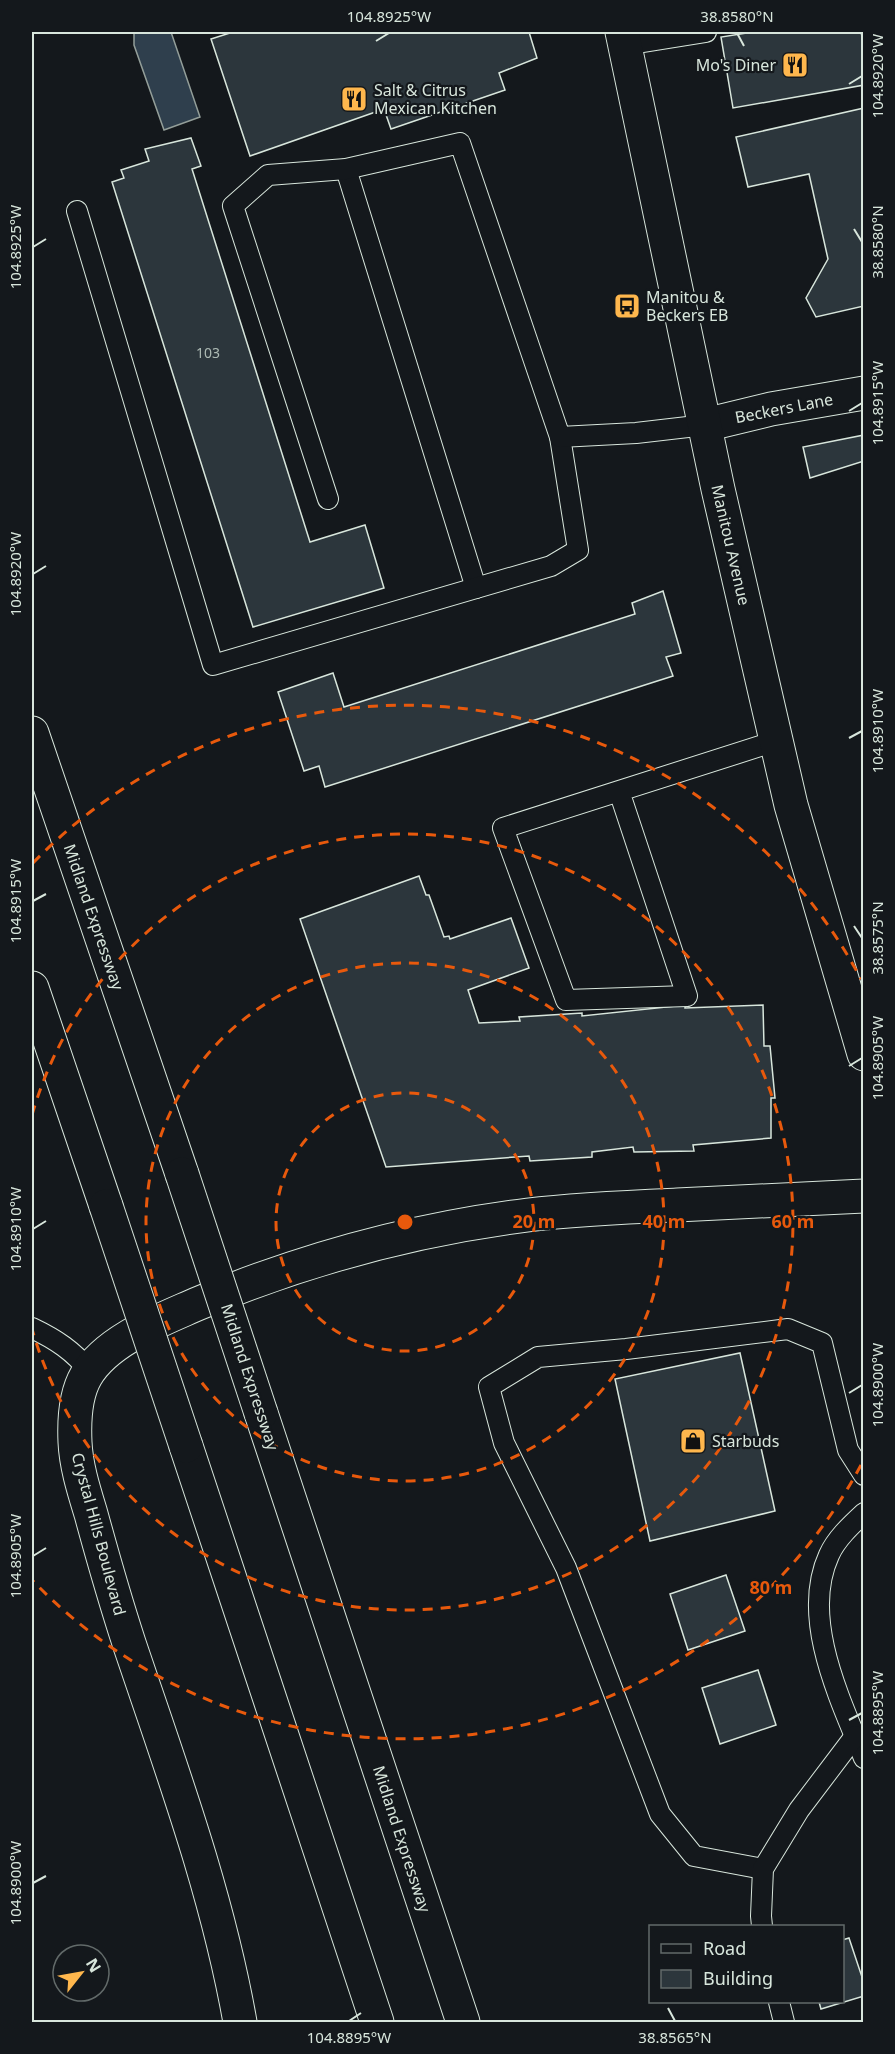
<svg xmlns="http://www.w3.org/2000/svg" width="895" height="2054" viewBox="0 0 895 2054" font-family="'Noto Sans',sans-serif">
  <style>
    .water { fill: #2f3f4d; stroke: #939e99; stroke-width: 1.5 }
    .building { fill: #2c363c; stroke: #d8e6dc; stroke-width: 1.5 }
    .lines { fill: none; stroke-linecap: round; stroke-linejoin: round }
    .service-casing { stroke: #d8e6dc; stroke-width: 22 }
    .minor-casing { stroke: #d8e6dc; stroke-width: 35 }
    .secondary-casing { stroke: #d8e6dc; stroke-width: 35 }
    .trunk-casing { stroke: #d8e6dc; stroke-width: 35 }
    .service { stroke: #14181c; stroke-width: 20 }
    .minor { stroke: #14181c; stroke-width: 33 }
    .secondary { stroke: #14181c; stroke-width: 33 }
    .trunk { stroke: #14181c; stroke-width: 33 }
    .trunk-bridge-casing { stroke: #d8e6dc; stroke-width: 35; stroke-linecap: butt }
    .trunk-bridge { stroke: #14181c; stroke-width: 33 }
    .ticks { fill: none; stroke: #d8e6dc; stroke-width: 2 }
    .ring { fill: none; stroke: #e8590c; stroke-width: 3; stroke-dasharray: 10 8 }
    .labels { text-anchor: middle; stroke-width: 4.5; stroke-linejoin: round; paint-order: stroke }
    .number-label { font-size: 14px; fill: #adbab4 }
    .poi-label { font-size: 16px; fill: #d8e6dc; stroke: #14181c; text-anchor: start }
    .street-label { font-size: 16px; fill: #d8e6dc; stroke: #14181c }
    .centre { fill: #e8590c; stroke: #14181c; stroke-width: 3 }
    .ring-label { font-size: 18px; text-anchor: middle; font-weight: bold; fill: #e8590c; stroke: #14181c; stroke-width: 4.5; stroke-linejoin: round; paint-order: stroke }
    .neatline { fill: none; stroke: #d8e6dc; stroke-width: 2 }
    .ticks-label { font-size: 15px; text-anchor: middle; fill: #d8e6dc }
  </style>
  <rect width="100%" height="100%" fill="#14181c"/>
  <polygon class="water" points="134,32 171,32 200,117 164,130 134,45"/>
  <g class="building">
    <polygon points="233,32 529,32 537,58 499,73 505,90 391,129 384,109 250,156 211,39"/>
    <polygon points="753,32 861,32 864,46 864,85 733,108 721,37"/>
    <polygon points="864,108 864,306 816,317 806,298 828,259 809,174 748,187 736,137"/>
    <polygon points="191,138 201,166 192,169 310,542 365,525 384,588 253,627 112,182 124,178 121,170 149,161 145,149"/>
    <polygon points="864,435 864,461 810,478 803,447"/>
    <polygon points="663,591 681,653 666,657 673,676 325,787 319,766 304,771 278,692 333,673 344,707 635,614 632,603"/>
    <polygon points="419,876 426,895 429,895 444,937 449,936 450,939 511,918 529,968 468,990 479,1023 520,1021 519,1017 582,1013 582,1016 685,1005 685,1008 763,1005 764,1046 770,1046 775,1098 771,1098 771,1138 693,1145 694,1151 634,1152 633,1147 592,1152 592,1157 530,1161 529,1156 386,1167 300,919"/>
    <polygon points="740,1353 775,1511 650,1541 615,1379"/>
    <polygon points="726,1575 745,1631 688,1650 670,1594"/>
    <polygon points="758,1670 776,1725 720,1744 702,1688"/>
    <polygon points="849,1938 864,1983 864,1996 821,2009 819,2002 842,2002 842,1940"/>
  </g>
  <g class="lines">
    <defs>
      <g id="service">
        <polyline points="625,45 706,32"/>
        <polyline points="346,169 476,588"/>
        <polyline points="77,211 213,665 551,566 578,550 560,437"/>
        <polyline points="328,499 233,206 268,175 346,169 460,143 560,437 636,433 705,425"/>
        <polyline points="619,791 687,996 566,1000 503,828 776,741"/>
        <path d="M32,1328C55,1339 74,1351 90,1372"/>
        <path d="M864,1513C851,1525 836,1539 829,1555C800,1618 840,1699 864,1758"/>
        <polyline points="763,1869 694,1856 660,1814 566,1568 504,1443 489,1387 538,1357 626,1349 788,1329 822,1343 848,1450 864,1475"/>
        <polyline points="762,1926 761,1916 763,1869 799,1810 855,1736"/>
        <polyline points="779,2002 784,2022"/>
      </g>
      <g id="minor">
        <polyline points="705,425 771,409 864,393"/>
        <path d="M240,2022C217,1892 171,1768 129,1643C115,1600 103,1558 91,1514C84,1491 76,1466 75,1442C74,1420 75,1395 86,1376C107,1340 161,1320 197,1304C302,1260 415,1229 528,1215C577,1209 628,1207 677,1205C739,1202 801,1199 864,1196"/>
      </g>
      <polyline id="secondary" points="622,32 718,489 791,805 864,1054"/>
      <g id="trunk">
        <polyline points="32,733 182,1174"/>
        <polyline points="32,988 106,1206"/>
        <polyline points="261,1413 463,2022"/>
        <polyline points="186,1446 377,2022"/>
      </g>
    </defs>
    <use href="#service" class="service-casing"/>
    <use href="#minor" class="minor-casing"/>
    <use href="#secondary" class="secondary-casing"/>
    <use href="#trunk" class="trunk-casing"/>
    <use href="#service" class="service"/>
    <use href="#minor" class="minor"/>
    <use href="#secondary" class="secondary"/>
    <use href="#trunk" class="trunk"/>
    <defs>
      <g id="trunk-bridge">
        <polyline points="182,1174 261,1413"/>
        <polyline points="106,1206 186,1446"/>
      </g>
    </defs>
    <use href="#trunk-bridge" class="trunk-bridge-casing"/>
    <use href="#trunk-bridge" class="trunk-bridge"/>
  </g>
  <path class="ticks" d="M737,33L744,46M376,41L389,33M849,84L862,76M854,229L862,242M33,247L46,239M849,411L862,403M33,574L46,566M849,738L862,731M33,901L46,894M854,926L862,938M849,1066L862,1058M33,1229L46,1221M849,1393L862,1385M33,1556L46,1548M849,1720L862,1713M33,1883L46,1876M668,2008L675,2021M349,2021L361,2013"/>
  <g class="ring">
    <circle cx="405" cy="1222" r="129"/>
    <circle cx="405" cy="1222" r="259"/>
    <path d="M32 1115A388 388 0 1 1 32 1329"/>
    <path d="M861 1465A517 517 0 0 1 33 1581M33 863A517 517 0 0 1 861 979"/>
  </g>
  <defs>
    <symbol id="restaurant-square" viewBox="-11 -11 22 22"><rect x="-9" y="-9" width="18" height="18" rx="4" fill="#ffb74d" stroke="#14181c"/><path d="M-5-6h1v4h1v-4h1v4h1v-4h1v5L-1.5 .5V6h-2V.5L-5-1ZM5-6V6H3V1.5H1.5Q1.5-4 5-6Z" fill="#111"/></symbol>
    <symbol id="bus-square" viewBox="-11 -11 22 22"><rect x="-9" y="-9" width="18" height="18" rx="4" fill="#ffb74d" stroke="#14181c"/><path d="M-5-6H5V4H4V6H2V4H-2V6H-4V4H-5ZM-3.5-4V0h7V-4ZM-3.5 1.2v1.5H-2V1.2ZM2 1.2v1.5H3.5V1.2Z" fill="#111"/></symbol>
    <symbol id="shop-square" viewBox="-11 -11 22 22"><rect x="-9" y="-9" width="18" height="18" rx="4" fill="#ffb74d" stroke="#14181c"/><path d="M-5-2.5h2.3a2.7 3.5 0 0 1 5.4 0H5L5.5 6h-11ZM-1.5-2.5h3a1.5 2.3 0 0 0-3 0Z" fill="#111"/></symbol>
  </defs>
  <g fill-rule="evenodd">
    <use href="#restaurant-square" x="780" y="50" width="30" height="30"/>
    <use href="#restaurant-square" x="339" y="84" width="30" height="30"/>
    <use href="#bus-square" x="612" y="291" width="30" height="30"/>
    <use href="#shop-square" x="678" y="1426" width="30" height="30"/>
  </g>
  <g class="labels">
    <g class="number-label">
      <text x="208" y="358">103</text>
    </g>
    <g class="poi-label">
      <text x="776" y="71" text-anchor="end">Mo's Diner</text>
      <text x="374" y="96">Salt &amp; Citrus<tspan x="374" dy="18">Mexican Kitchen</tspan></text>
      <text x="646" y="303">Manitou &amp;<tspan x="646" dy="18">Beckers EB</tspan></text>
      <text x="712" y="1447">Starbuds</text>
    </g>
    <g class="street-label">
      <text transform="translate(784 408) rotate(-11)" y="6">Beckers Lane</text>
      <text transform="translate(731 545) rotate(77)" y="6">Manitou Avenue</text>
      <text transform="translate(94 917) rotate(71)" y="6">Midland Expressway</text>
      <text transform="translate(250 1377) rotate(72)" y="6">Midland Expressway</text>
      <text transform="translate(99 1534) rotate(75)" y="6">Crystal Hills Boulevard</text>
      <text transform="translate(402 1839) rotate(72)" y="6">Midland Expressway</text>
    </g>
  </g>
  <circle cx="405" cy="1222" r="9" class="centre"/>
  <g class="ring-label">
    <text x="534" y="1228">20 m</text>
    <text x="664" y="1228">40 m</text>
    <text x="793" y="1228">60 m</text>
    <text x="771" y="1594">80 m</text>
  </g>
  <rect width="895" height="2054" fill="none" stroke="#14181c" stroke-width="66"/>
  <rect x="649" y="1925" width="195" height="78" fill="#14181c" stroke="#626a69" stroke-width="1.5"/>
  <rect x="661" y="1944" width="30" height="9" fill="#14181c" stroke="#626a69" stroke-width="1.5"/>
  <text x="703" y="1955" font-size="18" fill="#d8e6dc">Road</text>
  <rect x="661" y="1970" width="30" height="18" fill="#2c363c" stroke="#626a69" stroke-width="1.5"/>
  <text x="703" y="1985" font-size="18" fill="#d8e6dc">Building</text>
  <g transform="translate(81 1973) rotate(59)"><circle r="28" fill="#14181c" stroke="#626a69" stroke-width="1.5"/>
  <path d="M0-4.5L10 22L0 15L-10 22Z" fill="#ffb74d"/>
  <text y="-9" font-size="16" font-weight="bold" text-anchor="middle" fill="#d8e6dc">N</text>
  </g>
  <rect x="33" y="33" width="829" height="1988" class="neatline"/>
  <g class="ticks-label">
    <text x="389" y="22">104.8925°W</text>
    <text x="737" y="22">38.8580°N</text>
    <text transform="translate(878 76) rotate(-90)" y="5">104.8920°W</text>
    <text transform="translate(878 242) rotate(-90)" y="5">38.8580°N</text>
    <text transform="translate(16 247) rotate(-90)" y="5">104.8925°W</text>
    <text transform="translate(878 403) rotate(-90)" y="5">104.8915°W</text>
    <text transform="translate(16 574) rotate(-90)" y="5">104.8920°W</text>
    <text transform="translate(878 731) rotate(-90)" y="5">104.8910°W</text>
    <text transform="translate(16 901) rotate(-90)" y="5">104.8915°W</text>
    <text transform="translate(878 938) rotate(-90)" y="5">38.8575°N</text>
    <text transform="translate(878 1058) rotate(-90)" y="5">104.8905°W</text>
    <text transform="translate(16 1229) rotate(-90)" y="5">104.8910°W</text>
    <text transform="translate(878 1385) rotate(-90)" y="5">104.8900°W</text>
    <text transform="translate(16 1556) rotate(-90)" y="5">104.8905°W</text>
    <text transform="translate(878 1713) rotate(-90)" y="5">104.8895°W</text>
    <text transform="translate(16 1883) rotate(-90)" y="5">104.8900°W</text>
    <text x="349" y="2043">104.8895°W</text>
    <text x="675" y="2043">38.8565°N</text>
  </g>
</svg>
